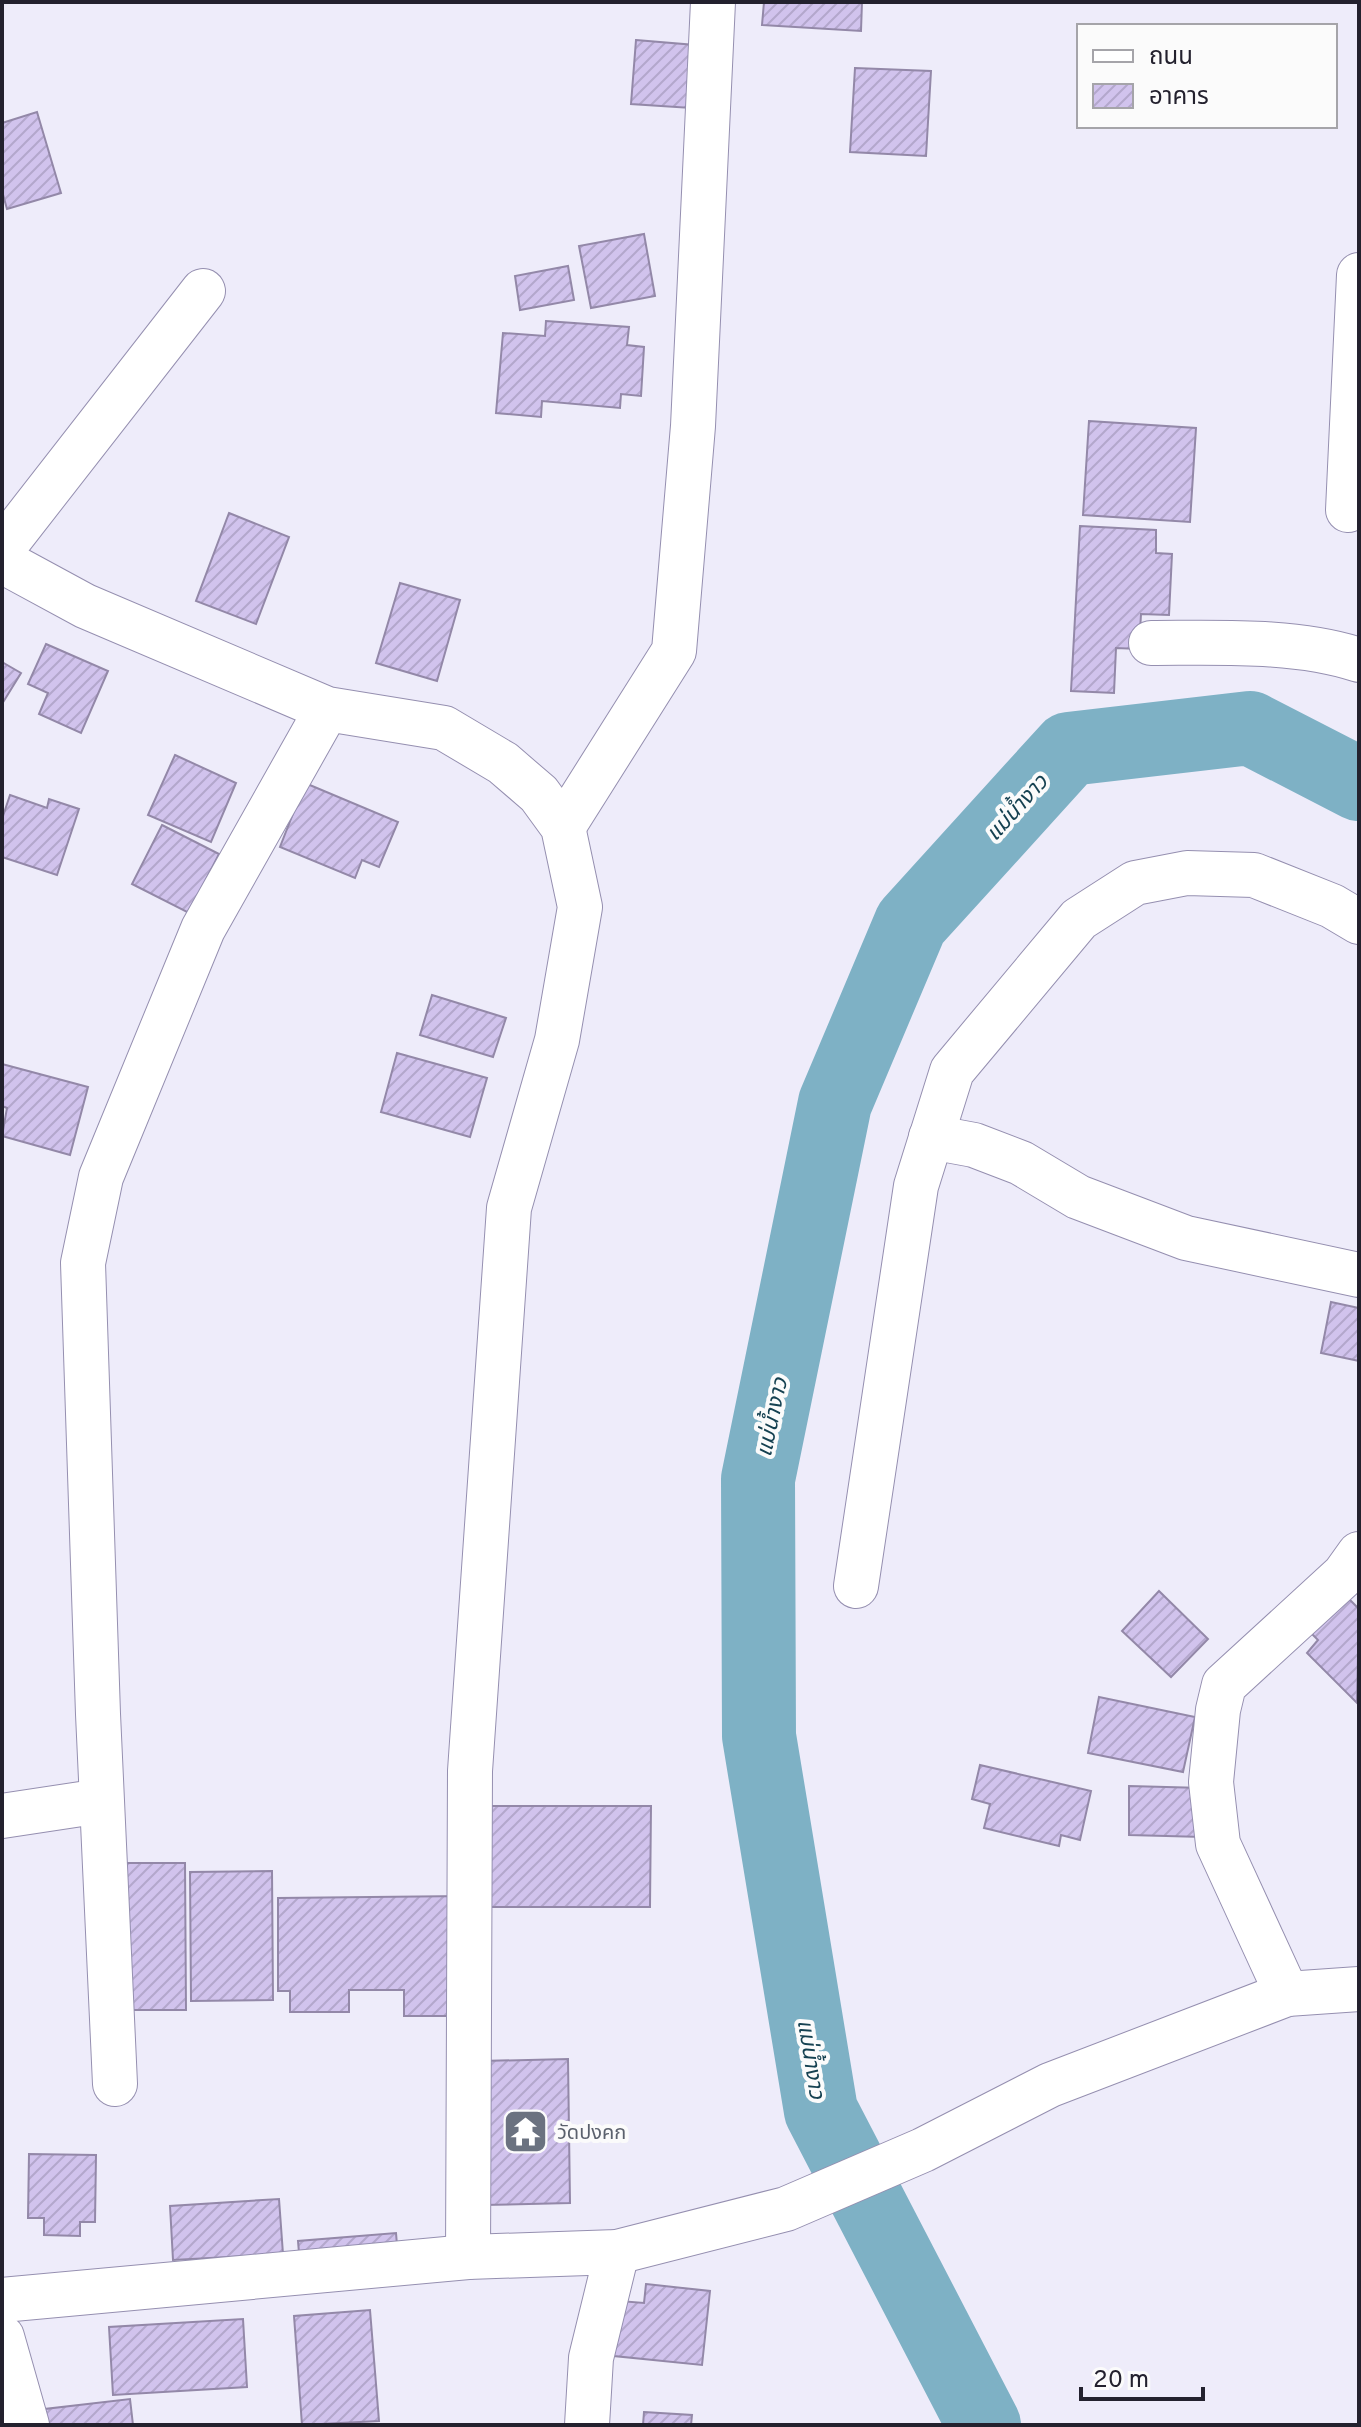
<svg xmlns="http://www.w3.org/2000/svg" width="1361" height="2427" viewBox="0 0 1361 2427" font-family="Overpass,'Noto Sans Thai',sans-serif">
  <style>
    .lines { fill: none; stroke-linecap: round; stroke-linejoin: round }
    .river { stroke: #7eb1c5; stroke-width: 74 }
    .building { fill: url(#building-hatch); stroke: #9388a8; stroke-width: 2 }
    .minor-casing { stroke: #958fb0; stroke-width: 46 }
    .minor { stroke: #fff; stroke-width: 44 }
    .labels { text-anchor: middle; stroke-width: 8; stroke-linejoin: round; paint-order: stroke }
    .worship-label { font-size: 20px; fill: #5b616d; stroke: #fbfbfb; text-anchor: start }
    .water-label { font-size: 22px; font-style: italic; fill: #154151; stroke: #fbfbfb }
  </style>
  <defs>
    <pattern id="building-hatch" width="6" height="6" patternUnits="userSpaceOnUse" patternTransform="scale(2)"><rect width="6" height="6" fill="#d1c3ed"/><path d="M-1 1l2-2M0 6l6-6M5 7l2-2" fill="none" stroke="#b3a7cc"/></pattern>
  </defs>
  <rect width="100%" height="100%" fill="#eeecfa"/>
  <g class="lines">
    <polyline class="river" points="984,2425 821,2111 759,1736 758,1479 835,1103 911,923 1069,749 1250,728 1359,784"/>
  </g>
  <g class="building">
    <polygon points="764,2 862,2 861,31 762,25"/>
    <polygon points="636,40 695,45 691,108 631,104"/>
    <polygon points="855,68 931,71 926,156 850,152"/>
    <polygon points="37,112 61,193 7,209 2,191 2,123"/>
    <polygon points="644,234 655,296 591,308 579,246"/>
    <polygon points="568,266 574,300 520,310 515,276"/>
    <polygon points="546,321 629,327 627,345 644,347 641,396 621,394 620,408 542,401 541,417 496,413 503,333 545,336"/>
    <polygon points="1089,421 1196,428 1190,522 1083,515"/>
    <polygon points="229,513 289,537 256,624 196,601"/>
    <polygon points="1080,526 1156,530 1156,553 1172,554 1169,615 1141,614 1139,649 1116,648 1114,693 1071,691"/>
    <polygon points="400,583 460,600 437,681 376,663"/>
    <polygon points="46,644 108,671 81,733 39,714 48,693 28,684"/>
    <polygon points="2,662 21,673 2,704"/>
    <polygon points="175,755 236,783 211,842 148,815"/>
    <polygon points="305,783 398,822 379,867 362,860 355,878 280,847"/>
    <polygon points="10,795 47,808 49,799 79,809 57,875 2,857 2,819"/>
    <polygon points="162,825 219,854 189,913 132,884"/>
    <polygon points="432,995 506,1018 493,1057 420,1035"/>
    <polygon points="397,1053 487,1078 470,1137 381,1112"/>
    <polygon points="2,1064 88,1087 70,1155 2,1136 7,1108 2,1106"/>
    <polygon points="1331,1302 1359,1308 1359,1361 1321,1353"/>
    <polygon points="1159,1591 1208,1639 1171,1677 1122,1631"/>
    <polygon points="1342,1592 1359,1609 1357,1703 1307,1653 1318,1640 1307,1629"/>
    <polygon points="1099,1697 1195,1717 1183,1772 1088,1753"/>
    <polygon points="980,1765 1091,1791 1080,1840 1061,1835 1059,1846 984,1828 990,1804 972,1799"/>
    <polygon points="1129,1786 1203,1788 1203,1837 1129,1835"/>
    <polygon points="481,1806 651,1806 650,1907 480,1907"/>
    <polygon points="123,1863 185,1863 186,2010 124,2010"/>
    <polygon points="272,1871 273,2000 191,2001 190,1872"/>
    <polygon points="464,1896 465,2016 404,2016 404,1990 349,1990 349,2012 290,2012 290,1991 278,1991 278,1898"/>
    <polygon points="568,2059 570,2203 483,2205 481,2061"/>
    <polygon points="29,2154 96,2155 95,2222 80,2222 80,2236 44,2235 44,2218 28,2218"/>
    <polygon points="279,2199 283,2254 173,2260 170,2206"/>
    <polygon points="396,2233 398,2257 300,2265 298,2241"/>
    <polygon points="646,2284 710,2291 702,2365 614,2356 620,2301 644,2303"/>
    <polygon points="370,2310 379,2421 302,2425 294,2316"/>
    <polygon points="243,2319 247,2387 113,2395 109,2327"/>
    <polygon points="130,2399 133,2425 47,2425 45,2409"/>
    <polygon points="644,2412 692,2415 691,2425 643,2425"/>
  </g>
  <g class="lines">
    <defs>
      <g id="minor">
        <polyline points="1348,510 1359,275"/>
        <polyline points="2,549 203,291"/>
        <polyline points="2,561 85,606 327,709 444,728 503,763 539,794 563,827 580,907 557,1040 509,1208 470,1771 468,2257"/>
        <path d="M1151,643C1216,643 1297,639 1359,660"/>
        <polyline points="563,827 674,651 693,426 713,2"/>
        <polyline points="931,1137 974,1145 1021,1163 1078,1197 1186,1238 1359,1275"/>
        <polyline points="856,1586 916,1186 952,1071 1079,919 1135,883 1187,873 1254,875 1332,906 1359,922"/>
        <polyline points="2,1816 101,1801"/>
        <polyline points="1287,1994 1218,1844 1211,1782 1218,1710 1224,1685 1344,1575 1359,1554"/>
        <polyline points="115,2084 98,1714 83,1263 101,1177 203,929 327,709"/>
        <polyline points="2,2300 468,2257 617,2252 786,2209 923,2150 1050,2085 1287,1994 1359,1989"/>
        <polyline points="2,2337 27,2425"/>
        <polyline points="587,2425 591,2358 617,2252"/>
      </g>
    </defs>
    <use href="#minor" class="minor-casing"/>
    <use href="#minor" class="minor"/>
  </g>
  <defs>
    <symbol id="temple-square" viewBox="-11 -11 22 22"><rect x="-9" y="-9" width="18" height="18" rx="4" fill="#6b7280" stroke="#fbfbfb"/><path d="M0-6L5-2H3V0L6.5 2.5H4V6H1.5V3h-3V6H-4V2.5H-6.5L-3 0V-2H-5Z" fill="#fff"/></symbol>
  </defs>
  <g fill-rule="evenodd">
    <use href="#temple-square" x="500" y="2106" width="51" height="51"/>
  </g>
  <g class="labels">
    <g class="worship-label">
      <text x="557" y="2139">วัดปงคก</text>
    </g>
    <g class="water-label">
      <text transform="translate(1016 807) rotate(-48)" y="8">แม่น้ำงาว</text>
      <text transform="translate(771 1417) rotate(-78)" y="8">แม่น้ำงาว</text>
      <text transform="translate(812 2059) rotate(81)" y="8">แม่น้ำงาว</text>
    </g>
  </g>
  <rect width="1361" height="2427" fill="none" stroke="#23212e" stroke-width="8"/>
  <rect x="1077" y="24" width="260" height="104" fill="#fbfbfb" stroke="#a5a4a9" stroke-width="2"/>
  <rect x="1093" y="50" width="40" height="12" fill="#ffffff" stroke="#a5a4a9" stroke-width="2"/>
  <text x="1149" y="64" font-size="24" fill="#23212e">ถนน</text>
  <rect x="1093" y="84" width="40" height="24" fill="url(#building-hatch)" stroke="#a5a4a9" stroke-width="2"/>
  <text x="1149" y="104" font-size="24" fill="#23212e">อาคาร</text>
  <path d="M1081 2387v12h122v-12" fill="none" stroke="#23212e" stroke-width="4"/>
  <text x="1093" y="2387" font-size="24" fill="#23212e" stroke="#fbfbfb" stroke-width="6" paint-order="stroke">20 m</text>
</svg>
